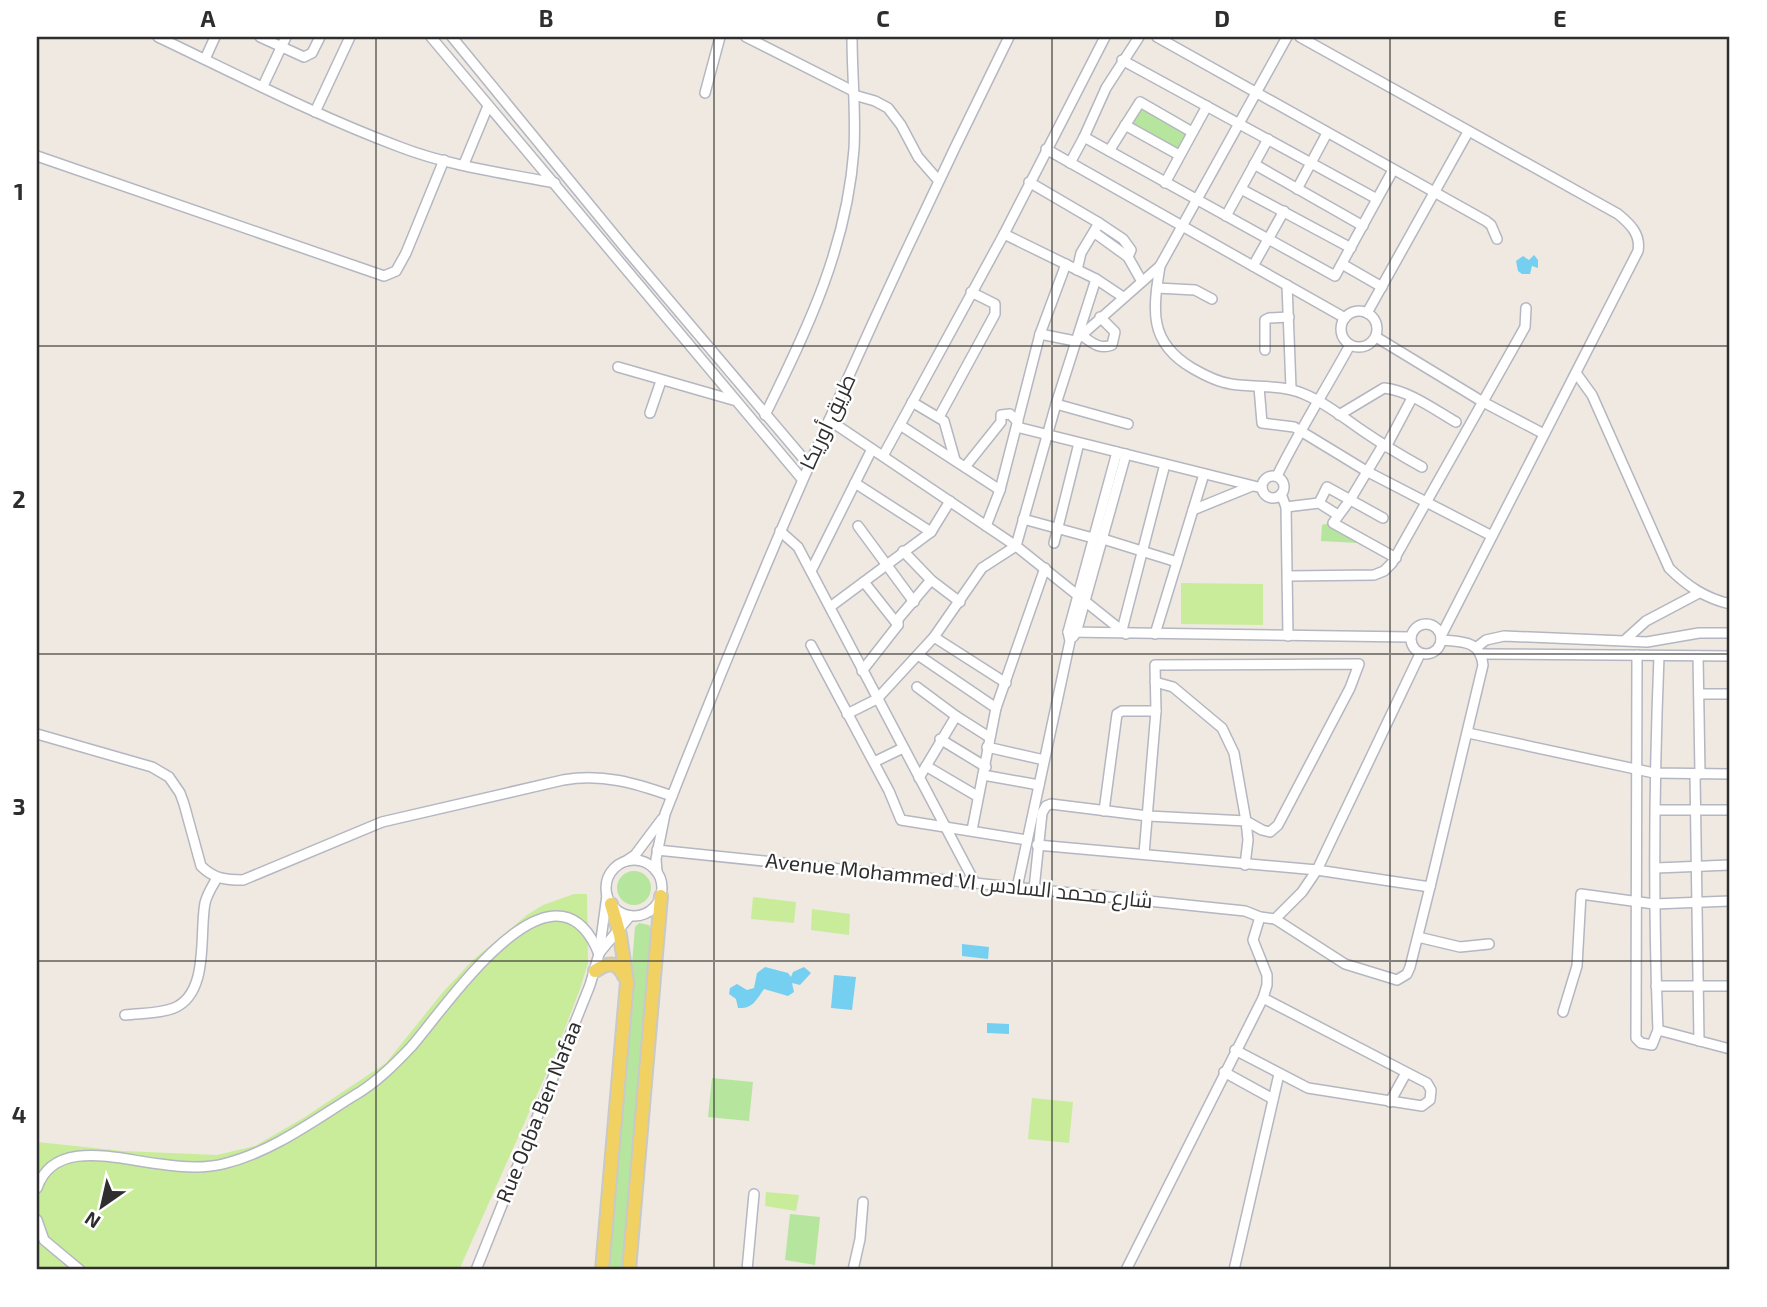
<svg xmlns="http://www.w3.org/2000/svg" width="1767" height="1307" viewBox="0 0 1767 1307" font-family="'Exo 2',Cairo,sans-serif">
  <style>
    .green { fill: #b6e59e }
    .pitch { fill: #c9ec9a }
    .water { fill: #75cff0 }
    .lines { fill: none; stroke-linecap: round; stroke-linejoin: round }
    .minor-casing { stroke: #b4b7c1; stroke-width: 12 }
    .major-casing { stroke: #c9c9c9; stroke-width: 16 }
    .minor { stroke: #fff; stroke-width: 9 }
    .major { stroke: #f2d163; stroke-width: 12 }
    .grid { fill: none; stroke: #2e2e2e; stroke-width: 2; stroke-opacity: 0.55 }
    .labels { text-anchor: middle; stroke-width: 5; stroke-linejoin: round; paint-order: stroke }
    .street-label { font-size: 21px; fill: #2e2e2e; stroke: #fff }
    .neatline { fill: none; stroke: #2e2e2e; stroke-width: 2.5 }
    .grid-label { font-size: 23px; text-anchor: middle; font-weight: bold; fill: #2e2e2e }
  </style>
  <rect width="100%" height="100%" fill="#efe9e1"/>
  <g class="green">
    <polygon points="1143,106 1191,133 1179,153 1132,126"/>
    <polygon points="1329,523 1360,537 1357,543 1321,541 1322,525"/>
    <circle cx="634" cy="888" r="17"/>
    <polygon points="639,923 649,925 651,929 624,1270 607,1270 635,927"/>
    <polygon points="712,1078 753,1082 749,1121 708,1117"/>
    <polygon points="790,1214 820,1217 815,1265 785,1260"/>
  </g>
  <g class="pitch">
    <polygon points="1181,583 1263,584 1263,625 1181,624"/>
    <polygon points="574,894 587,894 588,963 580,989 555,1054 459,1270 37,1270 37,1142 123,1151 217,1155 255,1146 305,1117 386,1063 443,992 474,959 527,915 543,905"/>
    <polygon points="753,897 796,902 794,923 751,919"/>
    <polygon points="812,909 850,914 849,935 811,930"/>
    <polygon points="1032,1098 1073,1102 1069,1143 1028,1139"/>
    <polygon points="766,1192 799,1195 796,1211 765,1206"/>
  </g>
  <g class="water">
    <polygon points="1534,255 1538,260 1538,268 1532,266 1530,274 1522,274 1518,271 1516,261 1523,256 1529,260"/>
    <polygon points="962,944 989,947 988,959 962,956"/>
    <path d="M765,967L788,973L791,977L793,972L804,967L811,973L800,985L792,983L794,992L788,996L764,989C756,1000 753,1009 738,1008L736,999L729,994L730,988L737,984L747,990L754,988L757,973Z"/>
    <polygon points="834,975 856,977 852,1010 831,1008"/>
    <polygon points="987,1023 1009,1024 1009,1034 987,1033"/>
  </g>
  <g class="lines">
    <defs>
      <g id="minor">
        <path d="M158,37C238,75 317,116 400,147C449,166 503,173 555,183"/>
        <polyline points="260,37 304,57 312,53 320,37"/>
        <polyline points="431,37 802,479"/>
        <polyline points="452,37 630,254 808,464"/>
        <polyline points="746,37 853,91"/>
        <polyline points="1157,37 1486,221 1491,225 1497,239"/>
        <path d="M1300,37L1618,214C1630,224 1641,234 1638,251L1441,636"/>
        <polyline points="205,59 215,37"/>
        <polyline points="1122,60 1377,199"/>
        <polyline points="263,86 286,37"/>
        <polyline points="705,93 720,37"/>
        <polyline points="854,95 875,101 888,108 901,125 918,157 938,180"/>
        <polyline points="315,112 350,37"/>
        <polyline points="1125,125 1179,155"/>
        <polyline points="1084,137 1335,276 1393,170"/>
        <polyline points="1046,149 1345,318"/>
        <polyline points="1109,151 1140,102 1192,132"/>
        <polyline points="37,156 384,276 396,271 406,253 444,160"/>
        <polyline points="1070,163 1084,137 1106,88 1139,37"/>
        <polyline points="464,164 488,106"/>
        <polyline points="1254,164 1363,226"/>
        <polyline points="1029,182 1099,223 1081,253 1077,270"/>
        <polyline points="1165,183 1207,106"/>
        <polyline points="1241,189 1351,248"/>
        <polyline points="1297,189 1327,133"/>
        <polyline points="1226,216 1268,139"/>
        <polyline points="1099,223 1123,239 1131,250 1128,257"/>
        <polyline points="1004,234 1096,279 1123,297"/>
        <polyline points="1093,235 1095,233 1128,257 1141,280"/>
        <polyline points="1342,264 1382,287"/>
        <path d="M1160,266C1153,310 1148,342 1192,368C1204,375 1217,382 1231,384C1256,388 1281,384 1304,394C1326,403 1344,418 1363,431C1382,444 1402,456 1422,467"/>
        <polyline points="1253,266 1284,211"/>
        <polyline points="1287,285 1291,388"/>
        <polyline points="1157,288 1195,290 1212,299"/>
        <circle cx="1359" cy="329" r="18"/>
        <polyline points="1367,313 1468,132"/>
        <polyline points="1040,334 1075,341 1160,266 1287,37"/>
        <path d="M1081,335C1091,342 1099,350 1112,345L1115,332L1100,317"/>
        <polyline points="1376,337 1483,402 1544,434"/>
        <polyline points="1265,350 1265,320 1269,318 1289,317"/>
        <polyline points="618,367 733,400"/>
        <path d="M1576,373L1592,395L1669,568C1687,586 1705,598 1730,604"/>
        <polyline points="1259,387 1262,423 1294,427 1368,472 1492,536"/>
        <polyline points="912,402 944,421 955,460"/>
        <polyline points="1056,404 1128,424"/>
        <polyline points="650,413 661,381"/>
        <path d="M765,415C808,328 847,247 854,149C856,111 852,74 852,37"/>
        <path d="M1339,415L1384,388C1408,390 1435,410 1456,422"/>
        <polyline points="939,417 995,314 995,304 971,292"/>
        <polyline points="829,420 1016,546 1126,634"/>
        <polyline points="900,425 1000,490"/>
        <polyline points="1017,427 1262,488"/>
        <polyline points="1383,445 1350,500 1333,523 1396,558"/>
        <polyline points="1386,447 1412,398"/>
        <polyline points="883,456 1004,234 1105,37"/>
        <polyline points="965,467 1001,422 1001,415 1010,414 1018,422"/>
        <circle cx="1273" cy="487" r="11"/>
        <path d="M1277,476C1299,431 1326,389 1350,345"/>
        <polyline points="855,483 931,532"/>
        <polyline points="1281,494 1286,507 1288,636"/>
        <polyline points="1319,503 1327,487 1383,518"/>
        <polyline points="1286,507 1319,503 1338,515"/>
        <polyline points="1193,510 1252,486"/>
        <polyline points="1023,519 1093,538"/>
        <polyline points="858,526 914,602"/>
        <polyline points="986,526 1000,490 1040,334 1066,264"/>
        <polyline points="780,531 798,547 975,883"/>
        <polyline points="1103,539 1177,562"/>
        <polyline points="1054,543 1079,443"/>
        <polyline points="903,551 931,580 960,602"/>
        <polyline points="811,571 872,449"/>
        <polyline points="1288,576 1374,575 1384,571 1392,563 1525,327 1526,308"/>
        <polyline points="864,582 898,625"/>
        <polyline points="830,607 931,532 950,501"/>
        <circle cx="1426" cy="639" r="15"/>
        <polyline points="1122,630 1165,464"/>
        <polyline points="1068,632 1410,637"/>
        <polyline points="1155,634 1204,474"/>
        <polyline points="934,637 1006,683"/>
        <polyline points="1073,637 1076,633 1126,454"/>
        <polyline points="1625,640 1646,621 1699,593"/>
        <polyline points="811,645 889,791 901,820 1027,840"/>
        <polyline points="1477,647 1486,640 1504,636 1647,642 1699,633 1730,633"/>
        <polyline points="1481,654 1730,656"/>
        <polyline points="918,655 996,708"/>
        <path d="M1637,655L1636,1038L1641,1043L1652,1045L1658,1030C1653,905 1654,781 1659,656"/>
        <polyline points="1698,656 1700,774"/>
        <polyline points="862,671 898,625 898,619 931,580"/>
        <polyline points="917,687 956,716"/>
        <polyline points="1699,694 1730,694"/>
        <polyline points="847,714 877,699 934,637 982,568 1016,546 1056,404 1096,279"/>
        <polyline points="1468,733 1654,773 1730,774"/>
        <path d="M37,734L152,767L169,777L180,793L184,804L201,866C214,879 226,880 243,880L382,822L563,780C602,773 635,783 672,796"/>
        <polyline points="940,739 986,767"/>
        <polyline points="987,747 1044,760"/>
        <polyline points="874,762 903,748"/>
        <polyline points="926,766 977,796"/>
        <polyline points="1695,774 1699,1041"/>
        <polyline points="983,775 1039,785"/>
        <polyline points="919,778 956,716 989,737"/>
        <polyline points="1656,810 1730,810"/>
        <polyline points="1104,811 1117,714 1122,711 1156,711"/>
        <polyline points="972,830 996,708 1045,568"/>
        <polyline points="1037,845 1317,870 1420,654"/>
        <path d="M657,850L1245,911L1260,917L1275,919L1302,892L1317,870L1430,887L1483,665C1480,640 1462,642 1441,640"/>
        <polyline points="1144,854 1156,711 1155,665 1359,664 1350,688 1278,825 1270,832 1262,830 1246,821 1234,753 1222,728 1173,687 1155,682"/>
        <circle cx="634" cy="888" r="28"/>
        <polyline points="626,861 635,855 662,819"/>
        <polyline points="1656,868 1730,865"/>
        <path d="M657,872L656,859L665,814C768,550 883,291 1009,37"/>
        <polyline points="1017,888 1070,641 1068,632 1117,452"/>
        <polyline points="1034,889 1042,813 1046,806 1051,804 1148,816 1246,821 1248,840 1245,865"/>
        <polyline points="1275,919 1345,964 1397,980 1407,974 1410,967 1430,887"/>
        <polyline points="1418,937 1460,947 1489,944"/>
        <polyline points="600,952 630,916"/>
        <polyline points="1656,986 1730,986"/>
        <polyline points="1563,1012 1577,966 1581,894 1654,904 1730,901"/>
        <path d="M125,1015C141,1013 159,1014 174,1008C210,993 199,933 205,903C207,894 213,885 217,878"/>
        <polyline points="1658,1030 1730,1049"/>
        <polyline points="1235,1050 1308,1088 1422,1106 1430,1100 1431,1090 1427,1083 1263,998"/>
        <polyline points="1224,1072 1273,1099"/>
        <polyline points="1390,1102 1406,1073"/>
        <path d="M37,1188C54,1137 121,1160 160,1164C180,1167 203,1169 223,1164C272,1152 313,1121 355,1095C376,1083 394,1065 411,1047C444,1010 554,842 599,954"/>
        <polyline points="37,1220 44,1240 80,1270"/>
        <polyline points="476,1270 590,985 599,954 607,895"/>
        <polyline points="747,1270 754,1194"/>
        <polyline points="853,1270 860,1239 863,1202"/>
        <polyline points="1126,1270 1263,998 1267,985 1267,975 1253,940 1260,917"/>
        <polyline points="1234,1270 1279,1074"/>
      </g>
      <g id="major">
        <path d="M595,971C608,962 617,961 624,976"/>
        <polyline points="602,1270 627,982 620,935 611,904"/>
        <polyline points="629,1270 661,896"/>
      </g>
    </defs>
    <use href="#minor" class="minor-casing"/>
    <use href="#major" class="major-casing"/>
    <use href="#minor" class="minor"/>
    <use href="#major" class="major"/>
  </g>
  <path class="grid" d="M376,37V1270M714,37V1270M1052,37V1270M1390,37V1270M37,346H1730M37,654H1730M37,961H1730"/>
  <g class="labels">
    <g class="street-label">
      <text transform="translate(828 422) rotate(-65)" y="7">طريق أوريكا</text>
      <text transform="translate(959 881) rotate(6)" y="7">Avenue Mohammed VI شارع محمد السادس</text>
      <text transform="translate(539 1112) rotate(-68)" y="7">Rue Oqba Ben Nafaa</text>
    </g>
  </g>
  <rect width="1767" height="1307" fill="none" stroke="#ffffff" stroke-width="77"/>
  <g transform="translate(102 1206) rotate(214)" stroke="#ffffff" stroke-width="5" paint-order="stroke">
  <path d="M0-5L12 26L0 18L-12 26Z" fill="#2e2e2e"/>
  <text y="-10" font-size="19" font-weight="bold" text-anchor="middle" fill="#2e2e2e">N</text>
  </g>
  <rect x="38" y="38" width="1690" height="1230" class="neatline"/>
  <g class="grid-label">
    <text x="208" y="27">A</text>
    <text x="546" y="27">B</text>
    <text x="883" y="27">C</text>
    <text x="1222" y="27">D</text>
    <text x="1560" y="27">E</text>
    <text x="19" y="200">1</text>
    <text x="19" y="508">2</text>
    <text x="19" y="815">3</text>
    <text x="19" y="1123">4</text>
  </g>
</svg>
